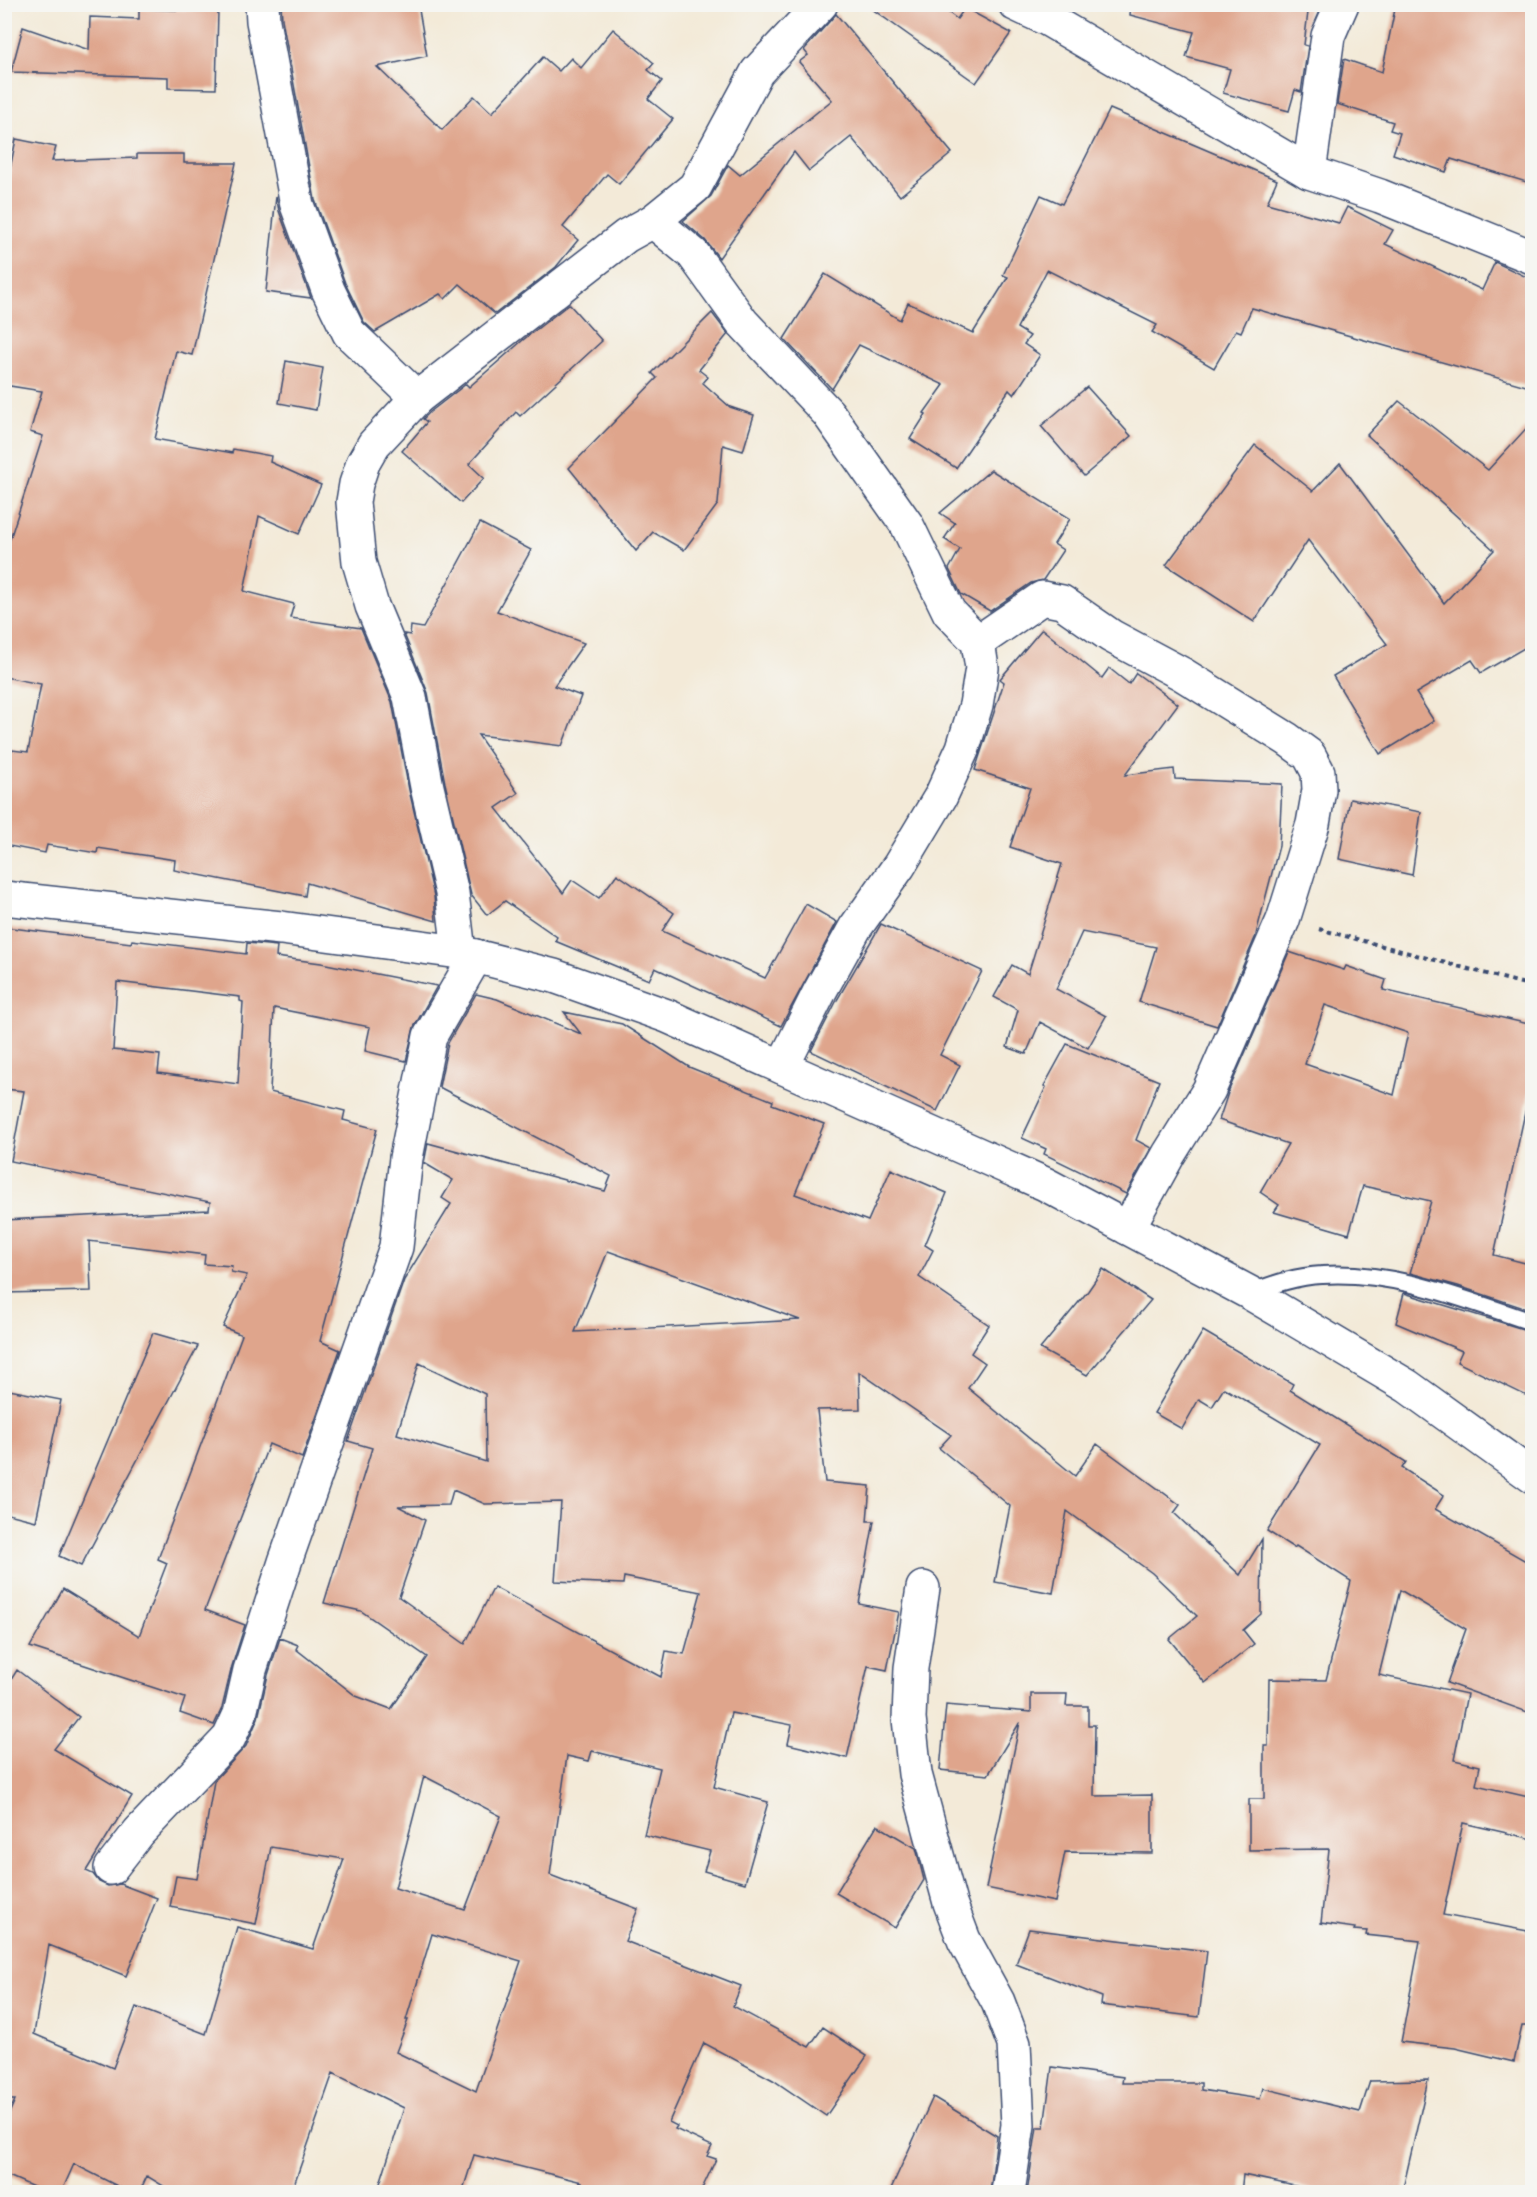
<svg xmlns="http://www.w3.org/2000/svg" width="1537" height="2197" viewBox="0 0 1537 2197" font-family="Itim,sans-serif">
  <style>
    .building { fill: #dfa58c; fill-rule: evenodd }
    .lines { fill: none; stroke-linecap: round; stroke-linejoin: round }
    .service-casing { stroke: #3b4b70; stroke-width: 20 }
    .minor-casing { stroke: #3b4b70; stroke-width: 36 }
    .path { stroke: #3b4b70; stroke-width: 4; stroke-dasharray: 4.5 4.5; stroke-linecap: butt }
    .service { stroke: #fff; stroke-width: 16 }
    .minor { stroke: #fff; stroke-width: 33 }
  </style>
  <rect width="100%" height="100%" fill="#f6f6f2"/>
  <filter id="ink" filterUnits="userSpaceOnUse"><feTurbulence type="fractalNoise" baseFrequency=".0167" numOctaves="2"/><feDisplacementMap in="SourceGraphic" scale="12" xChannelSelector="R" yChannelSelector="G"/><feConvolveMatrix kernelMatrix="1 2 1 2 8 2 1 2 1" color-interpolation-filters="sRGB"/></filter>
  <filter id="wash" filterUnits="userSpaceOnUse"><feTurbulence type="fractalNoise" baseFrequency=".008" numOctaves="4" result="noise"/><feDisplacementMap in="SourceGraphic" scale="24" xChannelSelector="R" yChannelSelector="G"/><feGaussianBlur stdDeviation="1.35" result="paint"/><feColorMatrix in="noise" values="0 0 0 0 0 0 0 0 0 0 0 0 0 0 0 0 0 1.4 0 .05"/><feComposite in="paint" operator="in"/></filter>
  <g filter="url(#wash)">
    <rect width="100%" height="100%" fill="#f3ead8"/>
    <g id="blocks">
      <g class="building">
        <polygon points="281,4 418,4 427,56 377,67 442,130 474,96 492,113 543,57 559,71 571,58 581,68 613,29 654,63 648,70 662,81 648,99 673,119 619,184 607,174 563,227 578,240 556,267 495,314 460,284 445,299 440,294 375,332 364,322 345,283 315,200 282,19"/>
        <polygon points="865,4 937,4 957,19 965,8 1011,33 976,83"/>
        <polygon points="1131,4 1309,4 1304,45 1308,46 1301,92 1295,90 1289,111 1223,93 1230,69 1186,57 1194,32 1130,15"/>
        <polygon points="1396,4 1533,4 1533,184 1451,159 1446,172 1393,154 1400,133 1390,130 1393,122 1337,104 1344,59 1382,72"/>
        <polygon points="139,9 218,11 216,89 168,88 168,77 11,72 23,27 89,50 90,17 139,19"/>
        <polygon points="836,14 952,153 900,196 851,137 809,171 794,152 719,258 705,240 683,221 711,196 728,165 740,175 832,100 799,62 808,55 804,50"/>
        <polygon points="1110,109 1277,180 1267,203 1339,223 1347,207 1393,230 1385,244 1482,290 1495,262 1533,280 1533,388 1252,308 1241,332 1236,330 1214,368 1152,332 1157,325 1047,270 1017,328 1030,336 1024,344 1040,355 1014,395 1009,390 956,468 910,439 926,414 924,413 944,385 859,345 832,389 784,339 825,274 900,320 908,303 973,333 1008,277 1003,275 1041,195 1062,204"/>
        <polygon points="16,139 56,147 52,161 137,158 137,154 184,154 184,163 236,163 192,355 176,351 155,439 232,453 233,449 271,456 270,462 321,485 299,534 259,516 244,591 294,604 290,618 361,628 392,702 409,790 434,896 436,921 307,883 305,896 174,870 175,860 98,848 97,853 47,845 45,853 4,845 4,749 28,752 41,684 4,677 4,537 10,539 43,436 30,432 42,391 4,385 4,199"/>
        <polygon points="276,196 279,211 311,298 266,292"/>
        <polygon points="569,304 602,341 520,416 516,412 469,464 484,478 461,503 402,451 427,422 423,419 430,412 466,384 469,387 523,340"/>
        <polygon points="712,313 728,334 699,370 708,377 703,383 730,407 754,415 743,451 723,445 718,504 684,550 653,532 636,551 569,468 657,378 652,373"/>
        <polygon points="286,361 323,368 316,410 279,403"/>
        <polygon points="1087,387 1131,436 1084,476 1041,426"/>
        <polygon points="1399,401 1488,470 1533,421 1533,643 1481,673 1472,660 1416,693 1434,721 1380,754 1333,676 1387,644 1308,540 1254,622 1166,565 1255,445 1313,491 1340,463 1444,603 1494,550 1367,435"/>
        <polygon points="991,470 1070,519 1054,544 1063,550 1043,580 1031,583 990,611 961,594 949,569 960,549 944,539 955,523 940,513"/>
        <polygon points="480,523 531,550 497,611 584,643 554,686 581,696 562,746 478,735 518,793 496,808 563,893 572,880 599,898 617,874 674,913 662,931 765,978 806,904 837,922 781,1026 655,968 649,980 555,941 557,937 505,901 487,915 471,895 445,783 428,693 404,634 410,635 411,626 423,628"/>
        <polygon points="1042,629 1102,678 1109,668 1129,684 1136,673 1178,704 1125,775 1174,769 1175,779 1282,784 1279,846 1255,938 1217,1026 1139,1002 1156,947 1082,932 1056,989 1106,1016 1088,1048 1040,1022 1026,1054 1007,1047 1018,1010 994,997 1012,965 1028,974 1062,864 1010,847 1030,788 975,770 1004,682 1000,679"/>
        <polygon points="1350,799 1421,812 1412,875 1339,859"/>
        <polygon points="881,924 982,971 940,1055 960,1065 937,1111 811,1051 837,1000"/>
        <path d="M4,927L131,943L132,940L246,954L247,943L277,946L276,957L321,963L437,986L414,1027L406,1061L365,1051L370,1027L274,1008L270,1092L345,1111L343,1120L377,1129L320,1341L340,1350L302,1458L269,1444L205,1610L245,1625L232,1666L222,1708L214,1725L180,1713L185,1698L30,1647L63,1589L139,1636L167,1563L158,1559L242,1335L223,1327L247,1275L231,1272L232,1266L204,1264L205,1255L89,1241L91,1291L4,1293V1220L209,1210L210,1202L11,1161L24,1091L4,1089ZM117,982L240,997V1001L243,1002L238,1084L158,1073L160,1055L113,1050Z"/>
        <path d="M1289,952L1344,970L1346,966L1386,980L1383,990L1533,1025V1076L1494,1255L1533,1265V1311L1458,1286L1410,1273L1431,1201L1363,1186L1349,1234L1274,1212L1279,1205L1260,1192L1288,1144L1219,1120L1229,1090ZM1325,1005L1408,1033L1394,1095L1305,1064Z"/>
        <path d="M476,994L497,999L581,1034L564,1012L622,1024L689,1067L773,1101L772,1104L824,1124L795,1194L868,1221L891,1169L947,1193L925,1245L933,1250L919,1277L989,1325L971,1353L985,1363L968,1388L1075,1476L1097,1444L1180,1505L1174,1513L1240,1575L1262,1539L1261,1614L1243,1630L1254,1644L1205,1683L1169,1639L1197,1616L1152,1573L1067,1511L1053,1593L995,1582L1010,1506L939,1448L951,1435L859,1372L860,1409L817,1410L825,1482L870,1486L867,1521H874L859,1604L899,1612L887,1670L868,1666L847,1758L788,1744L792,1725L731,1713L714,1787L768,1802L745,1883L704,1871L710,1851L644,1835L660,1768L592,1751L589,1761L567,1756L550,1875L638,1909L625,1941L741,1986L733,2006L809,2047L823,2027L867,2056L826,2116L773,2080L704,2043L669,2122L677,2126L675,2129L712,2146L707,2156L716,2159L700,2193H576L582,2182L474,2155L462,2193H377L404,2108L333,2073L291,2193H175L147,2176L139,2193H131L74,2164L61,2193H47L4,2174V2125L15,2100H4V1691L17,1670L79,1717L54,1749L132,1796L86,1871L93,1874L99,1882L108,1886L120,1884L157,1898L126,1976L49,1945L34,2034L113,2068L136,2007L206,2034L237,1927L313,1949L344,1859L271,1847L256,1924L170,1907L176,1876L197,1879L214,1781L246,1746L258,1718L268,1675L280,1638L298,1645L296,1649L356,1696L391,1709L427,1657L361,1611L324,1603L372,1448L348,1441L404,1280L451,1204L442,1198L453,1180L424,1163L428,1143L605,1191L611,1176L439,1087L448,1043ZM608,1251L800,1320L575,1332ZM419,1363L485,1394L486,1462L397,1434ZM453,1490L485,1504L561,1502L555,1581L623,1584L624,1577L701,1592L684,1654L666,1651L661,1677L494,1587L465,1644L399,1597L425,1520L398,1506L449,1505ZM424,1776L501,1816L465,1910L395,1888ZM432,1934L521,1961L476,2091L396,2052L408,2020H406Z"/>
        <polygon points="1067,1044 1159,1081 1136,1140 1151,1148 1126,1194 1044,1154 1046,1149 1022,1138 1046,1087 1044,1086"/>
        <polygon points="1103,1269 1151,1300 1087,1375 1040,1349 1088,1291"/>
        <polygon points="1404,1293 1533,1332 1533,1399 1457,1362 1462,1351 1396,1323"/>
        <polygon points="1203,1331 1293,1384 1290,1390 1406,1462 1402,1468 1444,1495 1435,1509 1533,1565 1533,1714 1447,1683 1466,1629 1400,1590 1379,1675 1467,1694 1454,1760 1480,1766 1476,1785 1533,1798 1533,1839 1463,1823 1443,1915 1533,1932 1533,2026 1522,2026 1514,2062 1455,2048 1401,2042 1420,1941 1366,1935 1367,1931 1354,1930 1355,1928 1321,1923 1329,1849 1249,1850 1249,1799 1264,1799 1264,1746 1268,1746 1269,1679 1326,1680 1351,1581 1296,1546 1294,1548 1267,1531 1320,1445 1224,1388 1212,1407 1199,1399 1182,1429 1154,1413"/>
        <polygon points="153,1333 198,1346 81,1566 59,1556"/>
        <polygon points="4,1389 61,1400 36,1521 4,1513"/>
        <polygon points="1031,1694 1067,1694 1066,1706 1088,1706 1088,1725 1095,1725 1094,1796 1152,1795 1152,1853 1065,1852 1055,1902 986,1888 1020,1722 988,1775 940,1770 946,1705 1031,1712"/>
        <polygon points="877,1825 916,1848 924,1880 895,1928 836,1893"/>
        <polygon points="1029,1929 1207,1951 1199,2017 1101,2005 1102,1997 1016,1964"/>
        <polygon points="1052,2067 1123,2077 1122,2083 1201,2083 1201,2090 1260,2099 1263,2088 1360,2112 1370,2081 1428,2080 1402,2193 1328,2193 1243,2175 1241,2193 1224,2193 1188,2188 1187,2193 1027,2193 1037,2127 1044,2127"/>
        <polygon points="933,2097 997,2136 990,2193 889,2193"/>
      </g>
    </g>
  </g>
  <g filter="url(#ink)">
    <use href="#blocks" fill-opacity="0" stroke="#3b4b70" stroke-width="1.5"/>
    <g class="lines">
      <defs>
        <path id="service" d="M1250,1293C1274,1284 1297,1276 1322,1275C1394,1270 1465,1300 1532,1322"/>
        <g id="minor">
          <polyline points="262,4 263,21 297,205 328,290 349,333 417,398"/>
          <polyline points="1015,4 1047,19 1309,172 1380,196 1532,257"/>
          <polyline points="1309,172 1328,36 1342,4"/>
          <polyline points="653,221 693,254 742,322 828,413 907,525 949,612 978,642 982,668 976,705 963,748 941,796 899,866 855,928 820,991 782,1067"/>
          <polyline points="978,642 1042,598 1062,602 1111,636 1182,674 1287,739 1309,755 1318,772 1319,790 1313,824 1283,920 1209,1090 1169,1154 1128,1228"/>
          <polyline points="4,898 281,928 459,952 554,976 667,1016 1045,1184 1250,1293 1407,1386 1532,1476"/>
          <polyline points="459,952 452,893 427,787 410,697 372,606 359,562 353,502 356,484 363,463 374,444 417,398 626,236 653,221 695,187 757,72 821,4"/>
          <polyline points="923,1588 911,1668 909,1719 915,1774 950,1903 964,1940 998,2002 1014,2044 1018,2125 1008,2192"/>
          <polyline points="111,1868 139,1832 229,1738 240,1714 250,1670 285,1562 396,1247 406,1158 430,1036 476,956"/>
        </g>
      </defs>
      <use href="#service" class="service-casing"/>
      <use href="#minor" class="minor-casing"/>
      <polyline class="path" points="1319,929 1532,986"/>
      <use href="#service" class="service"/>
      <use href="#minor" class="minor"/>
    </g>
  </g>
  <rect width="1537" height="2197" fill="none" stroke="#f6f6f2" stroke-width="24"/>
</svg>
